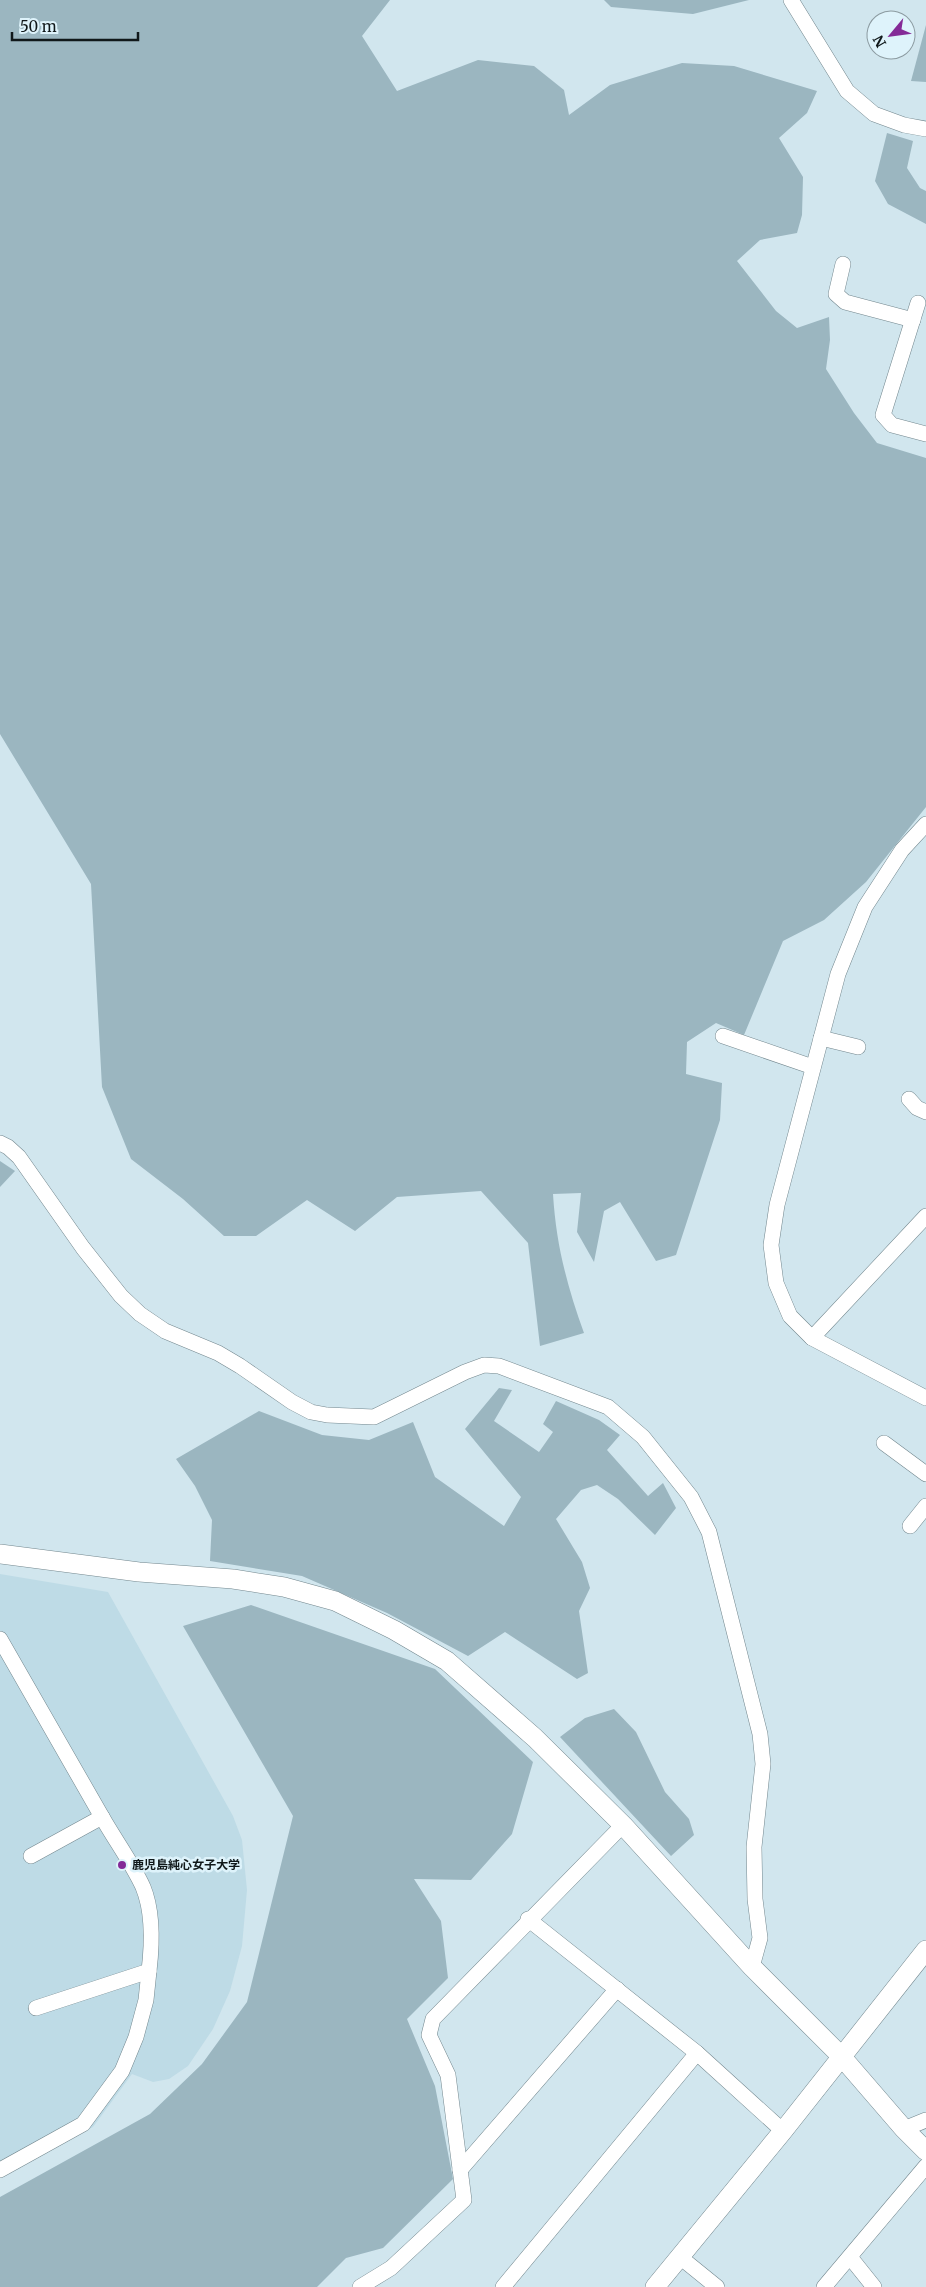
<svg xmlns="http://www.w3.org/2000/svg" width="926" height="2287" viewBox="0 0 926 2287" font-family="Merriweather,'Noto Sans JP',serif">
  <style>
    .built { fill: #bedbe6 }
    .green { fill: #9bb6c0 }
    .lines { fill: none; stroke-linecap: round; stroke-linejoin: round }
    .minor-casing { stroke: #73878e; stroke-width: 16 }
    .tertiary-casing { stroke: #73878e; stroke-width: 20 }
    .minor { stroke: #fff; stroke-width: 15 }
    .tertiary { stroke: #fff; stroke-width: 19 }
    .poi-dot { fill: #842a97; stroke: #def3fb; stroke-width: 2 }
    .labels { text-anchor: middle; stroke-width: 5; stroke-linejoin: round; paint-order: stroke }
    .poi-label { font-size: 12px; font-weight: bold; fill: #10181a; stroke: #def3fb; text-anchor: start }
  </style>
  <rect width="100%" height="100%" fill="#d1e6ee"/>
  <polygon class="built" points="0,1574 108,1592 233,1816 242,1840 247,1890 242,1946 230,1991 213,2029 188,2066 169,2079 153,2082 132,2074 93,2127 0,2178"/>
  <g class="green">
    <path d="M0,0H390L362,36L397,91L478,60L534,66L564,90L569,115L610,85L682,63L734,66L817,91L807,113L779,138L803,177L802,215L797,233L760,240L737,261L776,311L797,328L829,317L830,340L826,369L854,413L877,443L926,458V807L866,882L824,920L783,941L744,1035L716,1023L687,1042L686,1074L722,1083L720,1120L676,1255L656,1261L620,1202L604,1211L594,1262L577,1232L581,1193L553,1194C556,1244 567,1286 584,1333L540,1346L528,1243L481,1191L397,1197L355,1231L307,1200L256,1236H224L183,1199L131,1159L102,1087L91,884L0,734Z"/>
    <polygon points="604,0 749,0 693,14 611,7"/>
    <polygon points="926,25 926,82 911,81"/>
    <polygon points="887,133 913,141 907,168 920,188 926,191 926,224 888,204 875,181"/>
    <polygon points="0,1161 15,1171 0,1187"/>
    <polygon points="499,1388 512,1390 494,1421 539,1452 553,1432 543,1424 556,1401 599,1420 620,1435 607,1450 648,1496 663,1483 676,1508 655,1535 618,1499 597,1485 581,1490 556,1519 582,1562 590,1588 579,1611 588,1673 577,1679 505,1632 468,1656 387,1613 302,1576 210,1561 212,1520 195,1486 176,1459 259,1411 322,1435 369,1440 413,1422 435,1477 504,1526 521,1497 465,1429"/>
    <polygon points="251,1605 435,1669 533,1762 512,1834 471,1880 414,1879 441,1921 448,1978 407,2019 435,2086 453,2179 383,2248 346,2258 317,2287 0,2287 0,2197 150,2114 202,2064 247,2002 293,1816 183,1626"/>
    <polygon points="614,1709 636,1732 665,1792 689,1819 694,1835 671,1856 560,1737 585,1718"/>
  </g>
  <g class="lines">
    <defs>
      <g id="minor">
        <polyline points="791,0 847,91 874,114 904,125 926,129"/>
        <polyline points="843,264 836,294 845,302 913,320"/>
        <polyline points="918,303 883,415 892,425 926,434"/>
        <polyline points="926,824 902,850 865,907 838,974 777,1205 771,1245 776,1283 790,1316 812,1338 926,1398"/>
        <polyline points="723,1036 813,1067"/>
        <polyline points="821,1038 858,1047"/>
        <polyline points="909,1099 917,1108 926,1112"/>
        <polyline points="0,1143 8,1147 19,1157 83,1248 121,1296 140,1314 165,1331 218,1353 240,1366 292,1402 311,1412 327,1415 374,1417 465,1372 484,1365 499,1366 608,1407 643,1437 691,1497 709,1532 760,1734 763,1764 754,1847 755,1899 760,1938 752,1967"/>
        <polyline points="812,1338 926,1216"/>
        <polyline points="884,1443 926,1474"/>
        <polyline points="910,1526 926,1506"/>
        <polyline points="0,1639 102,1817 31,1856"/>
        <polyline points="528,1919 697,2053 783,2131"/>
        <path d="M36,2008L149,1971C152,1946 153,1911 143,1887C132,1863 115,1840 102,1817"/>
        <polyline points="904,2129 926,2120"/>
        <polyline points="0,2170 83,2124 122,2071 136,2037 146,2000 149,1971"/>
        <polyline points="460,2170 617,1989"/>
        <polyline points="680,2257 717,2287"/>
        <polyline points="850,2257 874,2287"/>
        <polyline points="360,2287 391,2268 464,2200 448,2075 429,2035 433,2019 623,1825"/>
        <polyline points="503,2287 697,2053"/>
        <polyline points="824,2287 926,2166"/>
      </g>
      <g id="tertiary">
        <polyline points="0,1554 139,1572 233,1579 284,1587 335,1601 394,1630 447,1661 535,1738 623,1825 752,1967 841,2056 904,2129 926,2151"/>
        <polyline points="655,2287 783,2131 926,1950"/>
      </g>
    </defs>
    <use href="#minor" class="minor-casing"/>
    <use href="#tertiary" class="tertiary-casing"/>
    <use href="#minor" class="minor"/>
    <use href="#tertiary" class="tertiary"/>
  </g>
  <circle class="poi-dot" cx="122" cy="1865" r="5"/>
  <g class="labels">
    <g class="poi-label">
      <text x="132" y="1869">鹿児島純心女子大学</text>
    </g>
  </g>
  <g transform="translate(891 35) rotate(241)"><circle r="24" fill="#def3fb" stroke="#8c9ba1"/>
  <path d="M0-4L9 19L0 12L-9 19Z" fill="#842a97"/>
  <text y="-8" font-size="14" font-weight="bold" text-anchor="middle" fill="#10181a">N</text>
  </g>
  <path d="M12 32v8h126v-8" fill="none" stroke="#10181a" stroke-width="2.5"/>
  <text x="20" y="32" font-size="15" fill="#10181a" stroke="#def3fb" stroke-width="4" paint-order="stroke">50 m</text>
</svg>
